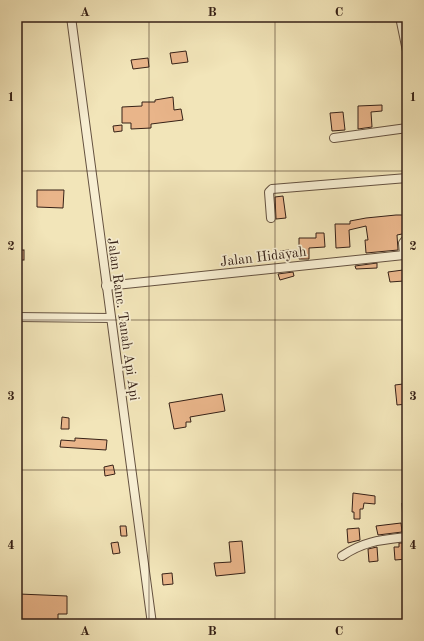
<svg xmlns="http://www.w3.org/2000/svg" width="424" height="641" viewBox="0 0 424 641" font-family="'Old Standard TT',serif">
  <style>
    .building { fill: #e9b58a; stroke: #362117 }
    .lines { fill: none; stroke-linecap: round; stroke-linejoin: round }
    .minor-casing { stroke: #655240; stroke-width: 10 }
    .minor { stroke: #f7eed2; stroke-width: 8 }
    .grid { fill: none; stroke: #362117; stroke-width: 1; stroke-opacity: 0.55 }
    .labels { text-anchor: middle; stroke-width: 3.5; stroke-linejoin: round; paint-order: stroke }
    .street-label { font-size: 14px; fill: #362117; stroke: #f7eed2 }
    .neatline { fill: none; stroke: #362117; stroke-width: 1.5 }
    .grid-label { font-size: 13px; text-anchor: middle; font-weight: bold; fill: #362117 }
  </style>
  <rect width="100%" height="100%" fill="#f2e5b9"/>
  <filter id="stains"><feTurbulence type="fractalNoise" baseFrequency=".005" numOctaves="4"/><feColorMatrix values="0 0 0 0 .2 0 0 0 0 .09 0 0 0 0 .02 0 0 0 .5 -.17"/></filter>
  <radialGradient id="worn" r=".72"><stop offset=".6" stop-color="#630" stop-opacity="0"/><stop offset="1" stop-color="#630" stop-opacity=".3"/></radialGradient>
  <g class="building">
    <polygon points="186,51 188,62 172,64 170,53"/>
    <polygon points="148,58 149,67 133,69 131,60"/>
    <polygon points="173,97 174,110 181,109 183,120 151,124 151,128 131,129 131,123 122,123 122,107 142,106 142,102 155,102 155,100"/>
    <polygon points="382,105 382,111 371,112 372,127 358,129 358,106"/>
    <polygon points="343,112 345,130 332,131 330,113"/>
    <polygon points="122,125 122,131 114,132 113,126"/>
    <polygon points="37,190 64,190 63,208 37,207"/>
    <polygon points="283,196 286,218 276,219 275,197"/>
    <polygon points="396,215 407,215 407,233 397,235 398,250 366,253 365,240 368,240 366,226 349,230 350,247 336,248 335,224 350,224 350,221 366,218"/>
    <polygon points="316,233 324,233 325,247 309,248 309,259 299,259 299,238 316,238"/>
    <rect x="17" y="250" width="7" height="10"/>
    <polygon points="289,250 290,256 281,258 280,251"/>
    <polygon points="377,263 377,268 356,269 355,266"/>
    <polygon points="403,270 404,281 390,282 388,272"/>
    <polygon points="293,272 294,276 280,280 278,274"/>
    <polygon points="403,384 404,391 407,390 407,404 397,405 395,385"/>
    <polygon points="222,394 225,411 190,417 191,422 186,422 186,427 174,429 169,403"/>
    <polygon points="62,417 69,418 69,429 61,429"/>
    <polygon points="75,438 107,440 106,450 60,447 61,440 75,441"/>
    <polygon points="113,465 115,474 105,476 104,467"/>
    <polygon points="353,493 375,496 375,504 364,503 363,509 360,509 360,519 354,519 354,512 352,512"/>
    <polygon points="402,503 407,503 407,521 403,521"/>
    <polygon points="401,523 402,532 378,535 376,526"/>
    <polygon points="120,526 126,526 127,536 121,536"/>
    <polygon points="359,528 360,540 348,543 347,529"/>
    <polygon points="242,541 245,573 216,576 214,563 231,562 229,542"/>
    <polygon points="118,542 120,553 113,554 111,543"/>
    <polygon points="399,543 407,543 407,559 395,560 394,547 399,547"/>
    <polygon points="377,547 378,561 369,562 368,549"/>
    <polygon points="172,573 173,584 163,585 162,574"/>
    <polygon points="19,594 67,596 67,614 58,614 58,624 19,624"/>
  </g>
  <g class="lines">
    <defs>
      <g id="minor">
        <polyline points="71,17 152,624"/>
        <polyline points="400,17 407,51"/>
        <polyline points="334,138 407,128"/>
        <polyline points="271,218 269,192 272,189 407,178"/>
        <polyline points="106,286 404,255 403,243 407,238"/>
        <polyline points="17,317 110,318"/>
        <path d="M342,556C364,541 381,540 407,537"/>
      </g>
    </defs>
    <use href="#minor" class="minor-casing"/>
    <use href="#minor" class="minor"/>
  </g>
  <path class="grid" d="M149,17V624M275,17V624M17,171H407M17,320H407M17,470H407"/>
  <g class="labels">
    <g class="street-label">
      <text transform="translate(263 256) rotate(-7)" y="5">Jalan Hidayah</text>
      <text transform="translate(124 319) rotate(82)" y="5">Jalan Ranc. Tanah Api Api</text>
    </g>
  </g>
  <rect width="424" height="641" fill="none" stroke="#f2e5b9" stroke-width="44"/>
  <rect x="22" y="22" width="380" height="597" class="neatline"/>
  <g class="grid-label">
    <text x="85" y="16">A</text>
    <text x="212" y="16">B</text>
    <text x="339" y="16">C</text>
    <text x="11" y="101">1</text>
    <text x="413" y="101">1</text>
    <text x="11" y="250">2</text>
    <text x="413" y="250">2</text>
    <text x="11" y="400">3</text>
    <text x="413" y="400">3</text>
    <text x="11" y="549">4</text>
    <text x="413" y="549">4</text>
    <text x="85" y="635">A</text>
    <text x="212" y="635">B</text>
    <text x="339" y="635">C</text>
  </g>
  <rect width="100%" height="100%" filter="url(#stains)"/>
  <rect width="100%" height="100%" fill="url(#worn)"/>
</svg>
